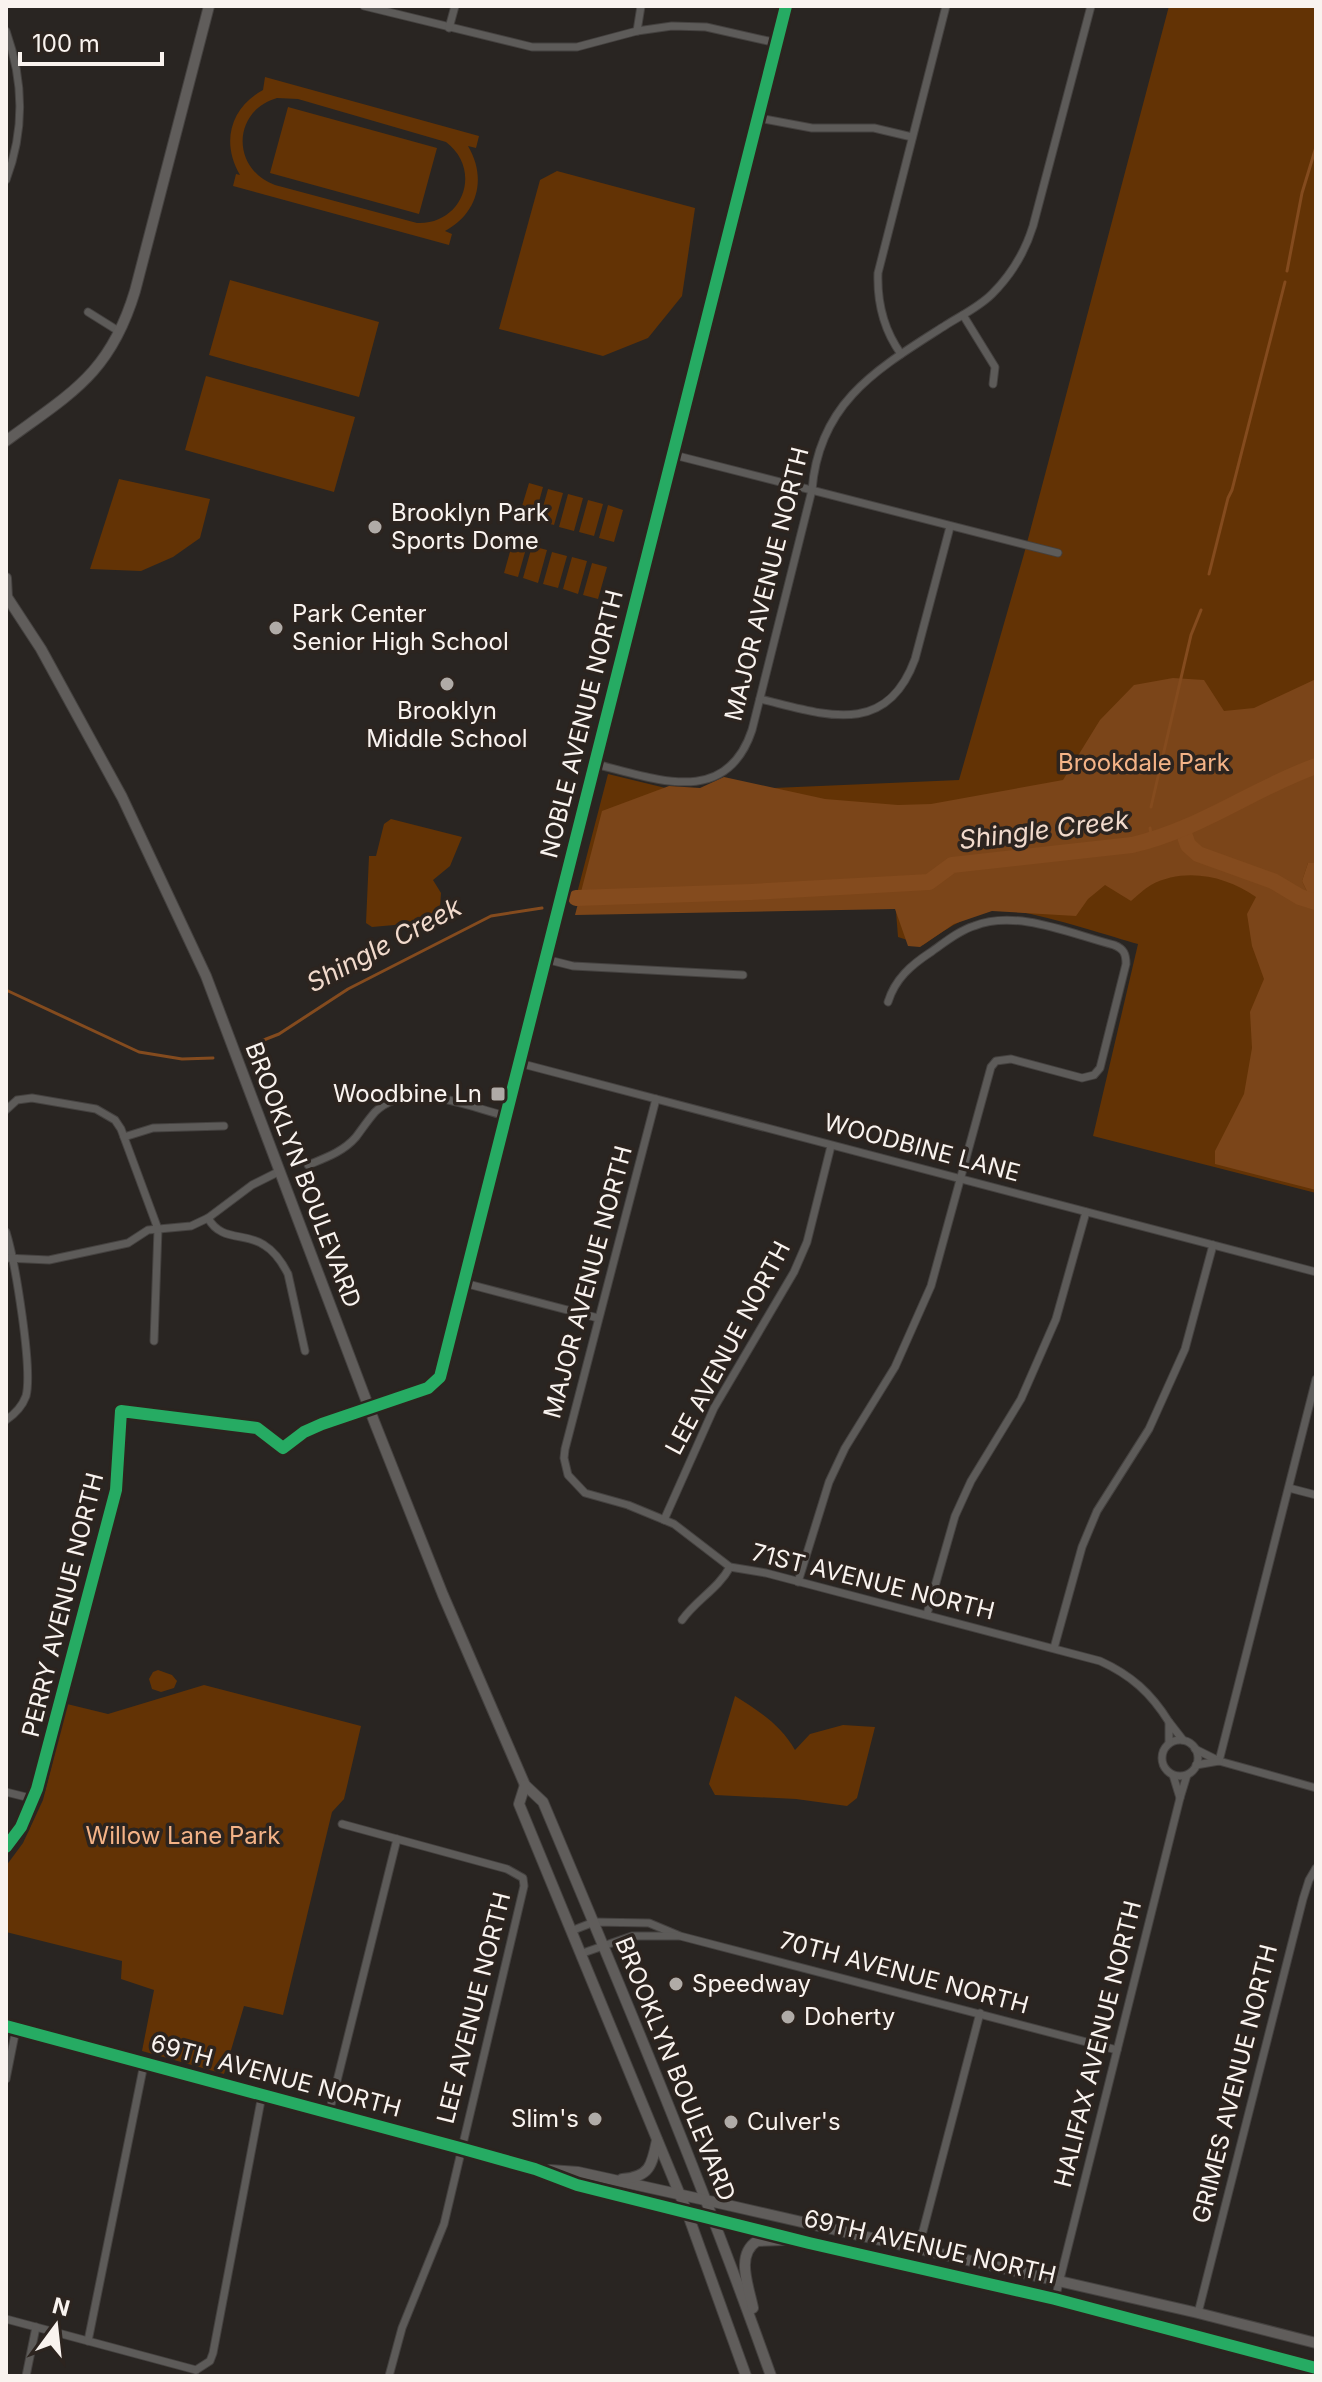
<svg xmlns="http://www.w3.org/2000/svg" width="1322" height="2382" viewBox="0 0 1322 2382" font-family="Inter,sans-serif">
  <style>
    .green { fill: #633305; fill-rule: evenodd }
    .forest { fill: #7b4519 }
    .water { fill: #844b1e }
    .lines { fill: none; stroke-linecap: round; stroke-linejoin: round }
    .stream { stroke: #844b1e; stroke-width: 3 }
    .river { stroke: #844b1e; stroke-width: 16 }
    .street-casing { stroke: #454240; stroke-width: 9 }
    .secondary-casing { stroke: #454240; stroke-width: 12 }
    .street { stroke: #5d5b59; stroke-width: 7 }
    .secondary { stroke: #605d5b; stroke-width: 10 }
    .cycleway-casing { stroke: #2c241f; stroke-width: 17 }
    .cycleway { stroke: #26ab63; stroke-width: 12 }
    .poi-dot { fill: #b0aba7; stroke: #2c241f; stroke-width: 3 }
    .labels { text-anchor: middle; stroke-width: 7; stroke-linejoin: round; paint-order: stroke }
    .poi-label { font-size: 24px; fill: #f9f3ef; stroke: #2c241f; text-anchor: start }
    .street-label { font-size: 24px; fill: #f9f3ef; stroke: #2c241f }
    .park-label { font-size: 24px; fill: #f4b387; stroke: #2c241f }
    .water-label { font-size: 26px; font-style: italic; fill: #f1dacc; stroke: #2c241f }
  </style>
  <rect width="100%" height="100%" fill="#292522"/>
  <g class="green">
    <path d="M1169,6H1316V1193L1093,1136L1138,944C1109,936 1020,906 994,910C967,914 945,930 923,945L898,937L894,886L575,901L608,774L682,792L959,780L1024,554Z"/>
    <path d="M265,77L479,136L476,148L468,146C487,178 478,213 445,231L452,234L449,245L233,186L236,174L240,175C221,143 230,108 263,90ZM277,98L298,99L446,142C483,170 463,225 417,223L275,185C231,169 232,111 277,98Z"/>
    <polygon points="288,107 437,148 419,214 270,173"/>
    <polygon points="557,171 695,208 682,296 648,338 603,356 499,329 540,180"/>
    <polygon points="230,280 379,322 359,397 209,355"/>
    <polygon points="206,376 355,417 334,492 185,450"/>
    <polygon points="119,479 210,499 200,538 173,557 141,571 90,569"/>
    <polygon points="529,483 543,487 534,520 519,516"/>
    <polygon points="548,489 563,493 554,525 539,521"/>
    <polygon points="568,494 583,498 574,531 559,527"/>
    <polygon points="588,500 603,504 594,536 579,532"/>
    <polygon points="608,505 623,510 614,542 599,538"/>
    <polygon points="513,541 527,545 518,577 504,573"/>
    <polygon points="532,546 547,550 538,583 523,578"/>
    <polygon points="552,552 567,556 558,588 543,584"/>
    <polygon points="572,557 587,561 578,594 563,589"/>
    <polygon points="592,563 607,567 598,599 583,595"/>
    <polygon points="391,819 462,837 450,866 433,880 441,893 439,921 372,927 366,923 369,856 376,856 384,824"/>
    <polygon points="158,1670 172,1675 177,1681 174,1688 161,1692 152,1689 149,1679 153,1672"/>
    <polygon points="204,1685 361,1726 344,1799 332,1812 283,2015 244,2006 224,2074 142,2051 154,1990 121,1979 122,1961 6,1932 6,1866 23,1843 43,1800 67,1704 108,1714"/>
    <path d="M735,1696C759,1711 781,1725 795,1750L810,1734L843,1725L875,1727L857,1798L847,1806L796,1799L715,1795L709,1784Z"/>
  </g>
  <path class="forest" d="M1173,678L1204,680L1224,711L1254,708L1316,679V863H1308L1302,881L1316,910V1190L1215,1164V1151L1244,1094L1252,1048L1250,1012L1264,979L1252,946L1247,914L1256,897C1226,876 1185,867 1151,885C1144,889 1137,896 1131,901L1105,885L1088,899L1076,916L992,911L954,924L920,947L908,946L895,909L575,915L602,811L669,786L700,788L724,777L825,799L898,805L931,804L1063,780L1100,720L1134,685Z"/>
  <polygon class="water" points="1308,863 1316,863 1316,910 1302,881"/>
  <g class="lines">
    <g class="stream">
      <polyline points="1287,271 1302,193 1316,147"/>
      <polyline points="1209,574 1228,498 1232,490 1285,282"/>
      <polyline points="1151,807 1191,635 1201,610"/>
      <polyline points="1150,828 1152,840"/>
      <polyline points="6,990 139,1052 182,1059 213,1058"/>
      <polyline points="256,1043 279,1034 348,989 491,916 542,908"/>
    </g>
    <g class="river">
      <polyline points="1183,831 1188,845 1198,854 1273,881 1300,897 1316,902"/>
      <path d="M576,898L751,892L929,882L952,865L1132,845C1201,829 1252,789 1316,766"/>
    </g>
    <defs>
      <g id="street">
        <polyline points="364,6 532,47 577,47 637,31 672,26 706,27 777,43"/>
        <polyline points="449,28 455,6"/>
        <path d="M6,31C24,82 25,130 6,180"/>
        <polyline points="637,31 641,6"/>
        <polyline points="759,118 812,128 874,128 912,137"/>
        <polyline points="88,312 120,332"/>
        <polyline points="963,315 995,367 993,384"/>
        <path d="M901,354C883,329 877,303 878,273L946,6"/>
        <polyline points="674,455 1058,553"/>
        <path d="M760,699C823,714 886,739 915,659L950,527"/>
        <path d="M595,764C654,778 726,809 752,730L812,490C819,401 879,368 946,325C962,315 979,307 992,294C1012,274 1025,252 1033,226L1091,6"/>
        <polyline points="545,959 573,966 743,975"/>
        <polyline points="519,1063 1316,1272"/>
        <path d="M656,1099L565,1449L564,1458L568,1475L585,1493L628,1505L674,1524L730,1567L766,1573L1100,1661C1131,1675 1151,1693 1169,1722"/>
        <polyline points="6,1110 17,1100 32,1098 96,1109 115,1120 121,1129 158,1229 154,1341"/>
        <polyline points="124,1137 153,1128 224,1126"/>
        <path d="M308,1165C325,1158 343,1152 356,1137C362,1129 368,1120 375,1112C410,1079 465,1106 506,1116"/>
        <path d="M208,1218C221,1242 245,1232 264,1245C274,1251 283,1264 288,1274L305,1351"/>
        <path d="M6,1232C15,1261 33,1369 26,1396C22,1407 15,1414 6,1420"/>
        <polyline points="6,1258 49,1260 128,1243 148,1230 191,1226 208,1218 252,1185 280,1171"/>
        <polyline points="464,1283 598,1318"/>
        <polyline points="1289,1488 1316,1495"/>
        <polyline points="664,1520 714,1408 794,1272 807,1242 831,1146"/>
        <path d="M798,1582L829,1482L845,1448L895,1367L931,1286L991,1067L996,1061L1011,1059L1082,1078L1094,1075L1100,1068L1126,964C1126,954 1124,949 1114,945C1071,934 1017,909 974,926C958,931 944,943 931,952C911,965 895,979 888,1002"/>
        <polyline points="927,1614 955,1516 971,1481 1021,1399 1056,1319 1086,1212"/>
        <path d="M682,1620C696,1600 718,1589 730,1567"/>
        <polyline points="1054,1648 1082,1547 1097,1511 1149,1429 1185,1349 1213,1245"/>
        <circle cx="1180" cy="1758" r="18"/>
        <polyline points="1169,1743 1169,1722 1183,1740"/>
        <polyline points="1195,1749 1219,1761 1316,1788"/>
        <polyline points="1219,1761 1316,1379"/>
        <polyline points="1196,1765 1219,1761"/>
        <polyline points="1173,1775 1180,1798 1187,1775"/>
        <polyline points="6,1792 34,1799"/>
        <polyline points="342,1824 507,1869 523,1878 524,1886 444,2224 402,2328 389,2376"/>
        <path d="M6,1847L21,1827L37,1789L116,1490L121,1411L257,1428L283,1448C312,1426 337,1420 371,1409"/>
        <polyline points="571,1931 594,1922 649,1923 680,1936 1117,2050"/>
        <polyline points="580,1954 632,1936 678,1936"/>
        <polyline points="6,2079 16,2029"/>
        <polyline points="329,2113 397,1839"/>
        <polyline points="912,2247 923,2231 980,2013"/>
        <polyline points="1055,2299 1180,1798"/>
        <polyline points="1198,2313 1303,1899 1309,1880 1316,1868"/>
        <polyline points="6,2319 196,2370"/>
        <polyline points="88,2341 144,2064"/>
        <polyline points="196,2370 210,2361 213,2353 262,2095"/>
        <polyline points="26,2376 36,2327"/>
      </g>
      <g id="secondary">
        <path d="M6,441C71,393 110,374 135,291L209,6"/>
        <path d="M6,578L7,597L41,649L122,797L206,976L374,1421L443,1595L525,1785L543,1802C623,1992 702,2181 771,2376"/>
        <polyline points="371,1409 428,1388 440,1377 786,6"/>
        <polyline points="525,1785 519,1804 687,2212 746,2376"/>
        <polyline points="6,2026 460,2148 535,2169 577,2185 809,2243 1055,2299 1316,2368"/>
        <polyline points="550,2170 578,2172 723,2204 1198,2313 1316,2343"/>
        <path d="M622,2179C650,2177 652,2165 657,2140"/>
        <path d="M753,2308C749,2287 735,2255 757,2241L784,2240"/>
      </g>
    </defs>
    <use href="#street" class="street-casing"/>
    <use href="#secondary" class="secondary-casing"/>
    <use href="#street" class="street"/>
    <use href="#secondary" class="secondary"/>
    <defs>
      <g id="cycleway">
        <polyline points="6,1847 21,1827 37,1789 116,1490 121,1411 257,1428 283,1448 304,1432 322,1424 428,1388 440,1377 786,6"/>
        <polyline points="6,2026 460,2148 535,2169 577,2185 809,2243 1055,2299 1316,2368"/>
      </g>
    </defs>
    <use href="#cycleway" class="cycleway-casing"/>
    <use href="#cycleway" class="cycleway"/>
  </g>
  <g class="poi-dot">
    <circle cx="375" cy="527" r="8"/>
    <circle cx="276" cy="628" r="8"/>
    <circle cx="447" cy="684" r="8"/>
    <rect x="490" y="1086" width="16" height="16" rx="4"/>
    <circle cx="676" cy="1984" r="8"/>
    <circle cx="788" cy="2017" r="8"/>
    <circle cx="595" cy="2119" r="8"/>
    <circle cx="731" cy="2122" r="8"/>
  </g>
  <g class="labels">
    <g class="poi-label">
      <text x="391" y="521">Brooklyn Park<tspan x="391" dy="28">Sports Dome</tspan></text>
      <text x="292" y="622">Park Center<tspan x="292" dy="28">Senior High School</tspan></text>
      <text x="447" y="719" text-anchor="middle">Brooklyn<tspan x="447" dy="28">Middle School</tspan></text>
      <text x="482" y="1102" text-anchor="end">Woodbine Ln</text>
      <text x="692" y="1992">Speedway</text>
      <text x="804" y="2025">Doherty</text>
      <text x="579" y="2127" text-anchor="end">Slim's</text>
      <text x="747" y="2130">Culver's</text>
    </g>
    <g class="street-label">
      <text transform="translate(767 584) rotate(-76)" y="8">MAJOR AVENUE NORTH</text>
      <text transform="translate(582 724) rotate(-76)" y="8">NOBLE AVENUE NORTH</text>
      <text transform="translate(922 1148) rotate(15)" y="8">WOODBINE LANE</text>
      <text transform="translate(303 1175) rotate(69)" y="8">BROOKLYN BOULEVARD</text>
      <text transform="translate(588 1282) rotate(-75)" y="8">MAJOR AVENUE NORTH</text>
      <text transform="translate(728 1348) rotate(-62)" y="8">LEE AVENUE NORTH</text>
      <text transform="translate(873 1582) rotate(14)" y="8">71ST AVENUE NORTH</text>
      <text transform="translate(63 1605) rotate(-76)" y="8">PERRY AVENUE NORTH</text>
      <text transform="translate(904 1973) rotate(15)" y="8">70TH AVENUE NORTH</text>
      <text transform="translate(474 2008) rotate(-76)" y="8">LEE AVENUE NORTH</text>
      <text transform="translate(1098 2044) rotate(-76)" y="8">HALIFAX AVENUE NORTH</text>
      <text transform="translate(675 2069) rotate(68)" y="8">BROOKLYN BOULEVARD</text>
      <text transform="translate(276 2076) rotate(15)" y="8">69TH AVENUE NORTH</text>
      <text transform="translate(1235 2084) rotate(-76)" y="8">GRIMES AVENUE NORTH</text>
      <text transform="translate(930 2247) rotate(13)" y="8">69TH AVENUE NORTH</text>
    </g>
    <g class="park-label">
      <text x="1144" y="771">Brookdale Park</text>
      <text x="183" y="1844">Willow Lane Park</text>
    </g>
    <g class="water-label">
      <text transform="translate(1044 830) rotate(-7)" y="9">Shingle Creek</text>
      <text transform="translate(384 945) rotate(-28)" y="9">Shingle Creek</text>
    </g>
  </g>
  <rect width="1322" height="2382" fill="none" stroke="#f9f3ef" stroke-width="16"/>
  <g transform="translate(56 2326) rotate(15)" stroke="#2c241f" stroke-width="6" paint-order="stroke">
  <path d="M0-6L14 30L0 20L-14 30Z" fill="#f9f3ef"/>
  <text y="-12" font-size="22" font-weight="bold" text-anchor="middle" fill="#f9f3ef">N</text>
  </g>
  <path d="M20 52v12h142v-12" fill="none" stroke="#f9f3ef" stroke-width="4"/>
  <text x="32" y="52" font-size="24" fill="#f9f3ef" stroke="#2c241f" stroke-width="6" paint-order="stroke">100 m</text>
</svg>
